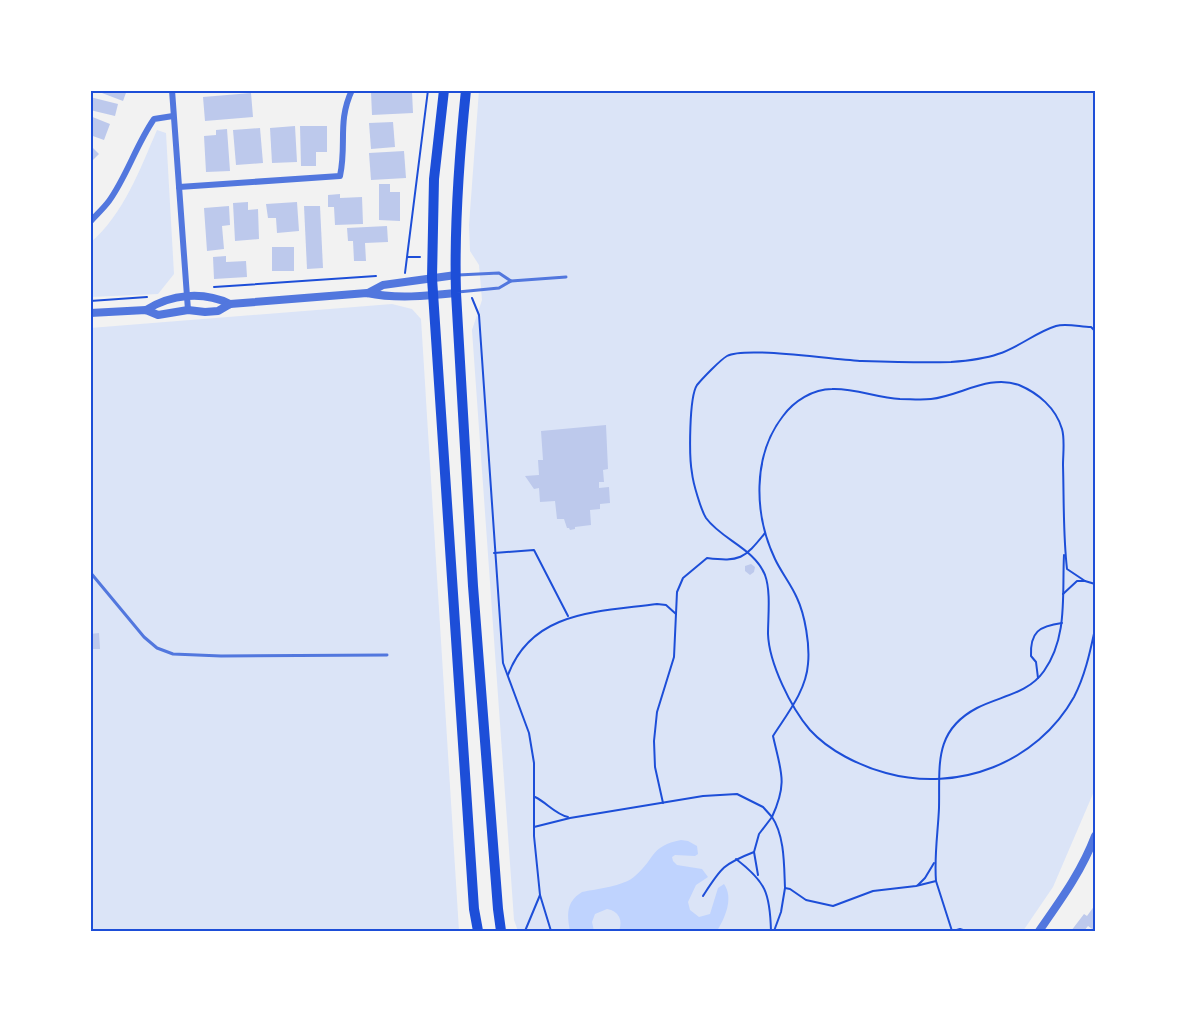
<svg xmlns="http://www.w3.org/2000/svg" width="1185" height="1021" viewBox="0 0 1185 1021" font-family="Barlow,sans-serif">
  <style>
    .green { fill: #dbe4f7 }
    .water { fill: #bfd3fe }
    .building { fill: #bdc9ec }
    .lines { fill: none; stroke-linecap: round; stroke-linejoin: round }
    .path { stroke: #1d4ed8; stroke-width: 2 }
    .service { stroke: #5277de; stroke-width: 3 }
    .minor { stroke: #5277de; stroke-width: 6 }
    .tertiary { stroke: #5277de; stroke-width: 8 }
    .primary { stroke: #1d4ed8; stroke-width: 10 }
    .neatline { fill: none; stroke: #1d4ed8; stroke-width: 2 }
  </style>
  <rect width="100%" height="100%" fill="#f2f2f2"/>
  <g class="green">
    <polygon points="479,90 1095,90 1095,789 1053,887 1023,931 518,931 514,920 472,330 482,300 479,265 470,251 469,225"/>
    <path d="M157,130L166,133L174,274L158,294L90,297V243C124,214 140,169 157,130Z"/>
    <polygon points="392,304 412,309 421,319 459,931 90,931 90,328"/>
  </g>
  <path class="water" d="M681,840L688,841L697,846L698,854L695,856L675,855L672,857L673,861L677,865L702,869L708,877L696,885L688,902L690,910L699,917L710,914L718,888L724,884C734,898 725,918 717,931H619C623,920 619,911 607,909L595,914L592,922L594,931H570C567,914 566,902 582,892C596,889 625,886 635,876C656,858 650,846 681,840Z"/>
  <g class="building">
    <polygon points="94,90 127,90 123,101"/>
    <polygon points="391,91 391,93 412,92 413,113 372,115 371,92"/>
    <polygon points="251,93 253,117 205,121 203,97"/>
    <polygon points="90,97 118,104 115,116 90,110"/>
    <polygon points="90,116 110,124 104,140 90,135"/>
    <polygon points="393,122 395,147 371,149 369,123"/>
    <polygon points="295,126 297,162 272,163 270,128"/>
    <polygon points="300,126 327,126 327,152 316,152 316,166 301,166"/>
    <polygon points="260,128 263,163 236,165 233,130"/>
    <polygon points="227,129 230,171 206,172 204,136 216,135 216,130"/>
    <polygon points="90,145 99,154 90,163"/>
    <polygon points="404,151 406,178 371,180 369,153"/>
    <polygon points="379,184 390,184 390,192 400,192 400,221 379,220"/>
    <polygon points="340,194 340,198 362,197 363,224 335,225 334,207 328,207 328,195"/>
    <polygon points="248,202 248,210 258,209 259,239 235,241 233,203"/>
    <polygon points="297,202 299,231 277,233 276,218 268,218 266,204"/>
    <polygon points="229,206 230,225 222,226 224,249 207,251 204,208"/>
    <polygon points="304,206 320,206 323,268 307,269"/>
    <polygon points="387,226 388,242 365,243 366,261 354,261 353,241 348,241 347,228"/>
    <rect x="272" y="247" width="22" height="24"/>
    <polygon points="226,256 226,262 246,261 247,277 214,279 213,257"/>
    <polygon points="606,425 608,469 603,470 604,482 599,482 599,488 609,487 610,503 600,504 600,509 590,510 591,525 575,527 575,529 570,530 569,528 567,528 564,519 557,519 555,501 540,502 539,488 534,489 525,476 539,475 538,460 543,460 541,431"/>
    <polygon points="751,564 755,567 754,572 750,575 745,571 745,566"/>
    <polygon points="99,633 100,649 90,649 90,634"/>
    <polygon points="1095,905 1095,931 1088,926 1084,931 1071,931 1084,914 1087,916"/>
  </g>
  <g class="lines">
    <g class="path">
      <polyline points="408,257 420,257"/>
      <polyline points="405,273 428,90"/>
      <polyline points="214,287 376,276"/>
      <polyline points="472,298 479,315 503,663 529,733 534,763 534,836 540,895 551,931"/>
      <polyline points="90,301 147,297"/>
      <path d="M1095,331L1091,327C1081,327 1066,323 1056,326C1036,332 1018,348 998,354C984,359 965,361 951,362C922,363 891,362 862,361C836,360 745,346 727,356C720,360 702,379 697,385C689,397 689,457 692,473C693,483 701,510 706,518C722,540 754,548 765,575C771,591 768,617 768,634C769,663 791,708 810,730C829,751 860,766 886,773C958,793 1037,763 1074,697C1085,676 1090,652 1095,629"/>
      <polyline points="494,553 534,550 568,616"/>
      <polyline points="1063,594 1077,581 1085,581"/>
      <path d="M508,675C532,610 599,612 657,604L666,605L676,614"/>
      <path d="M1038,678L1036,662L1031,656C1030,632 1039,626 1062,623"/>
      <path d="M535,797C546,802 555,814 568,817"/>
      <path d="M663,803L655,767L654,741L657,712L674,657L677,592L683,578L707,558C740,562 744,559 765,533"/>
      <path d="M534,827L570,818L703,796L737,794L763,807L772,817C788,782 781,772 773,736C787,714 806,691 808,664C810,645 805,615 797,598C791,584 781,572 775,559C754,515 752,456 783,416C794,401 813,389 832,389C855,388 877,398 900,399C910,399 921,400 931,399C960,396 989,374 1019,385C1038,393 1056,408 1062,429C1065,439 1063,454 1063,465C1064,500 1063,534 1067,569L1085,581L1095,584"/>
      <polyline points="754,852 758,875"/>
      <path d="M736,859C766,882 770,893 771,931"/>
      <path d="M936,881C934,856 938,832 939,808C940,766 933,731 977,708C1000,696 1028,694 1044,671C1068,637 1062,595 1064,555"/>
      <polyline points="918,885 925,878 934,863"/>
      <path d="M703,896C721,868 723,864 754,852L759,834L772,817C785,836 784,867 785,888L790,889L806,900L833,906L873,891L916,886L936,881L952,931"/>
      <polyline points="525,931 540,895"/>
      <polyline points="774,931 781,912 785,888"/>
      <polyline points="953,931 960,929 966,931"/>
    </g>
    <g class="service">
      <polyline points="458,275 499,273 511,281"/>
      <polyline points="458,292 499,288 511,281 566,277"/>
      <polyline points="90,572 144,637 157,648 173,654 221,656 387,655"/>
    </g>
    <g class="minor">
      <polyline points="172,90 188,310"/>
      <path d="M179,187L340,176C347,144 337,122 352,90"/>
      <path d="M90,222C96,215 103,209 109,201C127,176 136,145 154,119L173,116"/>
    </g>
    <g class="tertiary">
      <polyline points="368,293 383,285 456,275"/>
      <path d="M146,310C171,294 203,291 230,304"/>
      <path d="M90,313L146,310L158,315L188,310L205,312L218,311L230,304L367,293C396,299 427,296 456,293"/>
      <path d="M1039,931C1060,901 1082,871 1095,836"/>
    </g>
    <g class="primary">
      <polyline points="444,90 434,179 432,278 474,909 478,931"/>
      <path d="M466,90C459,158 454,225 456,293L473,586L498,909L501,931"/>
    </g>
  </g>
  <rect width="1185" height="1021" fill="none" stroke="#ffffff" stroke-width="183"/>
  <rect x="92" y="92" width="1002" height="838" class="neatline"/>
</svg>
